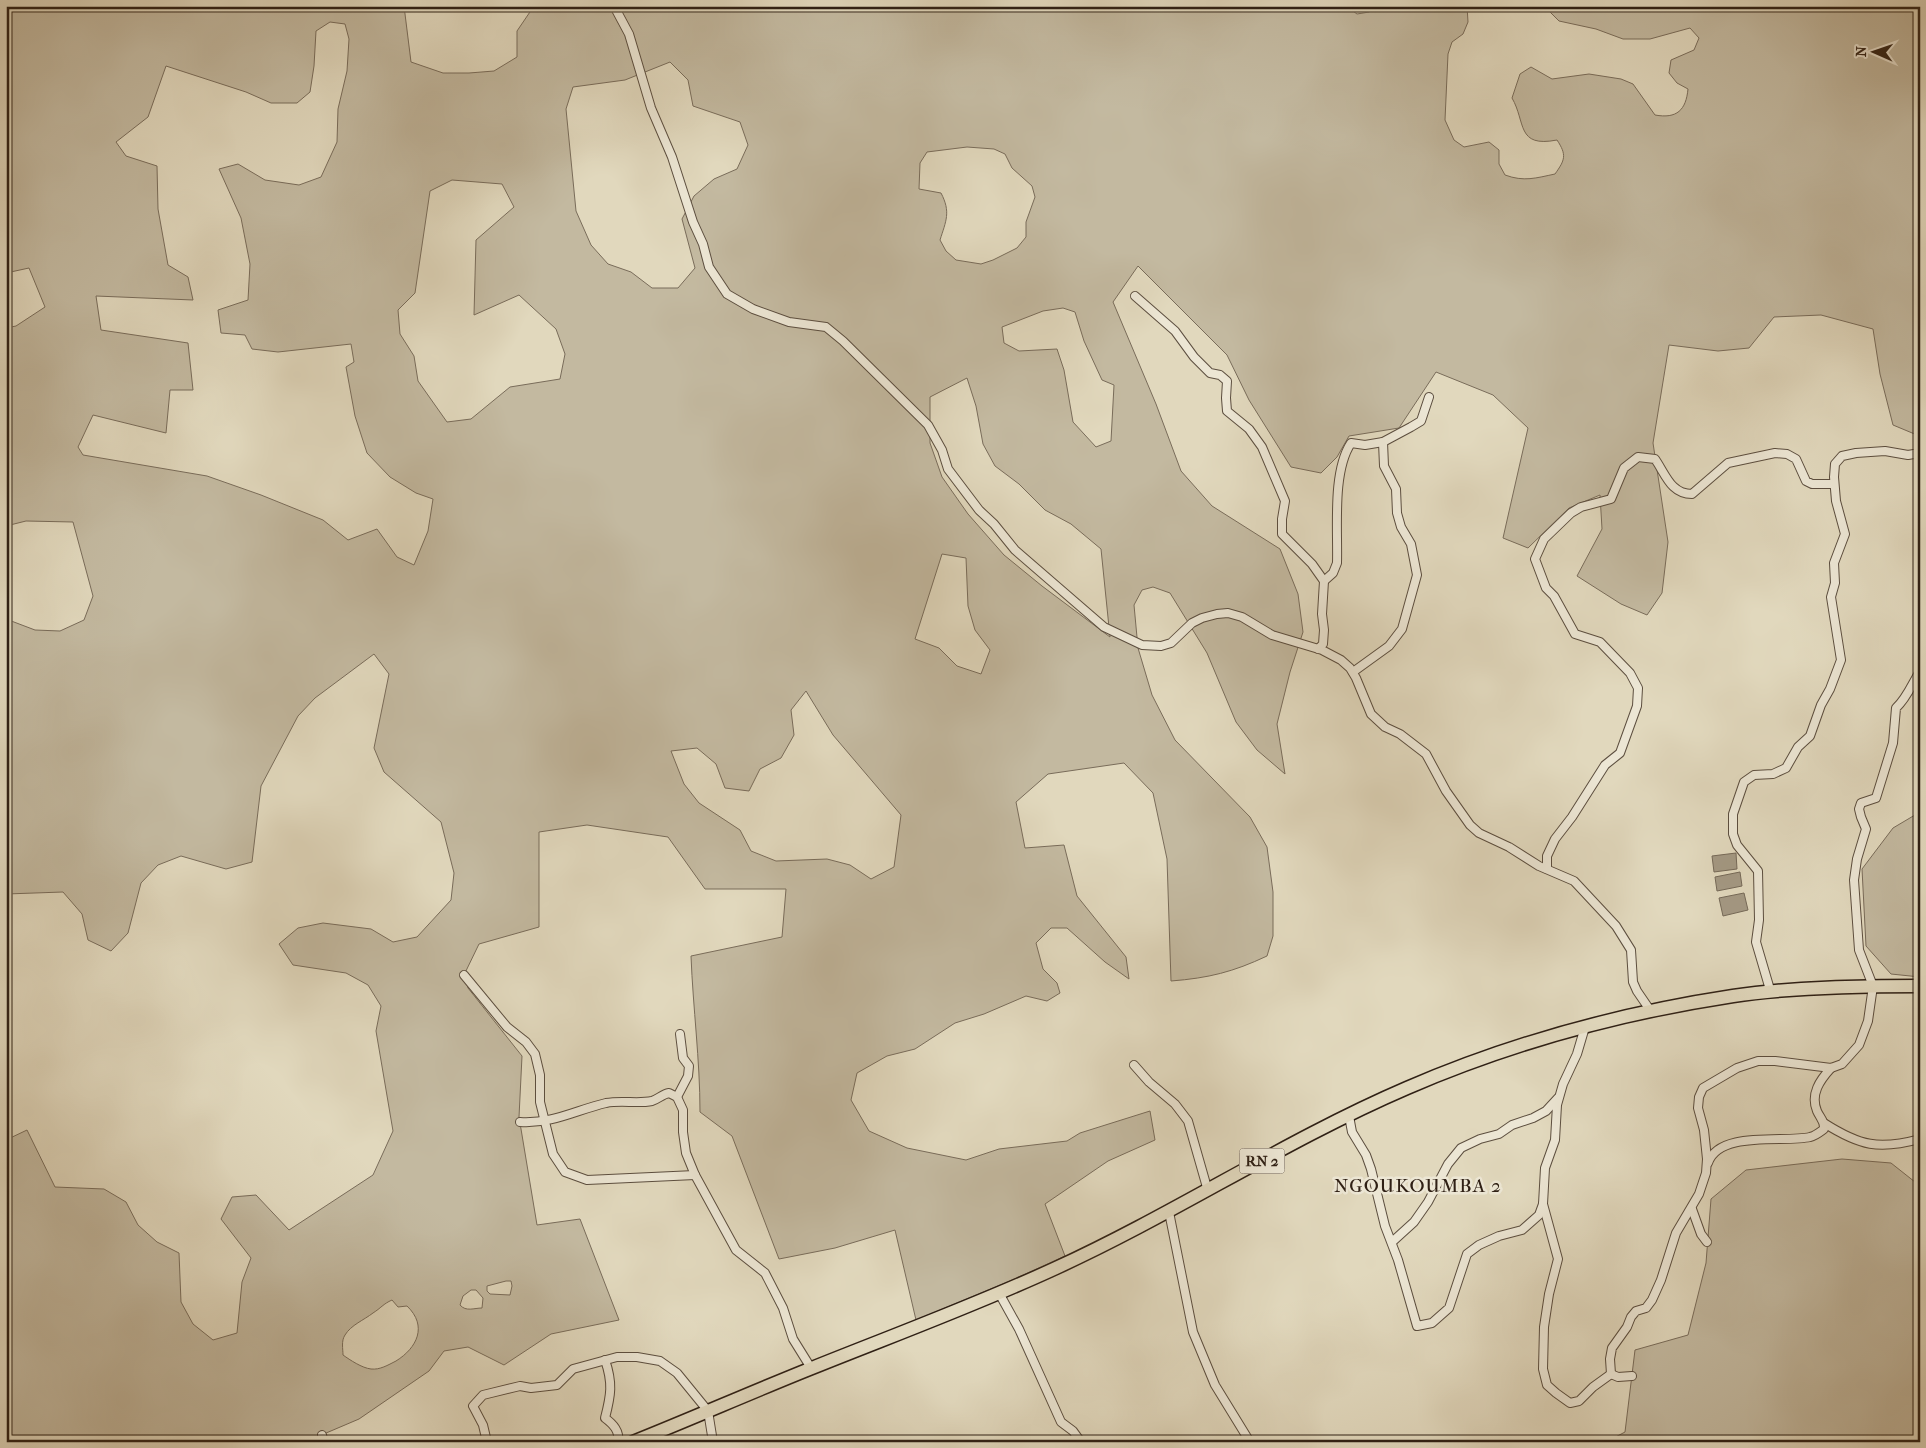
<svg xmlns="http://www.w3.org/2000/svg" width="1926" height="1448" viewBox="0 0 1926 1448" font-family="'IM FELL French Canon',serif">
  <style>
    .green { fill: #c3b9a0; stroke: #796c5a; fill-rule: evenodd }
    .water { fill: #a49984; stroke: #756958 }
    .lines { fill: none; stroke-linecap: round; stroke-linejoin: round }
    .minor-casing { stroke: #5c4e3f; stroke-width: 10 }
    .primary-casing { stroke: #2f2015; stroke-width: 15 }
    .minor { stroke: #ece6d4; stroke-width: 8 }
    .primary { stroke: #e1d8bd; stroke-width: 12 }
    .labels { text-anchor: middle; stroke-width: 5; stroke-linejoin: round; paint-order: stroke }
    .shield { fill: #ece6d4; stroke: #685b4e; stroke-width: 1 }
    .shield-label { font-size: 15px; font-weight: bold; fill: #2f2015 }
    .quarter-label { font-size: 19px; letter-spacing: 1px; fill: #2f2015; stroke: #ece6d4 }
  </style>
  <rect width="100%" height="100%" fill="#e1d8bd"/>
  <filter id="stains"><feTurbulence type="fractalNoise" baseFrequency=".004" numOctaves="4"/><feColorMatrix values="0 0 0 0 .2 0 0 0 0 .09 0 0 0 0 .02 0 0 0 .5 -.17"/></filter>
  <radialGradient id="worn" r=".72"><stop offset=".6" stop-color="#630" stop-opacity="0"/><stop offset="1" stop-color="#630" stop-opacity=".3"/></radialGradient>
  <g class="green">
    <path d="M6,6H404L411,62L443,73H469L494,71L517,57V31L534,6H1346L1357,14L1369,12L1377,6H1467L1468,22L1463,34L1452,42L1448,54L1445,120L1454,140L1464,147L1489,142L1499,150V164L1505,175C1524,182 1536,178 1555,174C1565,160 1567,155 1557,140C1516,148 1526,122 1512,98L1520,74L1531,67L1552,79L1589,74L1621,79L1633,84L1655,115C1677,119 1686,110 1688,89L1677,83L1669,73L1671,60L1694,50L1699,38L1690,28L1650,39H1623L1596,29L1559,21L1547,9L1548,6H1920V430L1917,435L1893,425L1880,374L1873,329L1821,315L1774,317L1749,348L1718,351L1669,345L1653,443L1668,542L1662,593L1647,615L1621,604L1577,576L1602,529L1600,495L1569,508L1528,548L1503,538L1528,428L1493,395L1436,372L1399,428L1349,436L1337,457L1321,473L1291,467L1249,400L1227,355L1138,266L1113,302L1156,404L1181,471L1212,506L1280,549L1298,594L1303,632L1290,672L1277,724L1285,774L1257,750L1236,722L1207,653L1170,593L1153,587L1142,590L1134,605L1138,648L1152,695L1175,740L1250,817L1267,847L1273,892V936L1267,956C1233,972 1209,978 1171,981L1167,859L1153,793L1124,763L1048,774L1016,802L1025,848L1064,845L1077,896L1126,957L1129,979L1105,962L1067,928H1051L1036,943L1043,969L1057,983L1060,993L1047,1001L1026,996L984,1014L955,1023L915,1049L887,1056L857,1073L851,1100L869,1131L907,1148L966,1160L999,1149L1067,1141L1080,1133L1150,1111L1155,1140L1108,1161L1045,1204L1065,1256L1010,1281L916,1320L895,1230L835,1248L779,1259L732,1136L700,1112C700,1060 693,1008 691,956L782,937L786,889H705L668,837L587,825L539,832V927L479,944L464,975L468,988L522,1056L519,1117L537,1225L580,1219L619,1320L551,1334L504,1365L468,1347L444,1351L429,1371L359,1419L305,1442H6V1140L27,1130L55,1187L104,1189L126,1202L138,1225L157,1242L179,1253L181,1302L193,1324L213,1340L237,1333L242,1282L251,1258L221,1219L232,1197L256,1195L289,1230L373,1175L393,1131L376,1031L381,1006L368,985L346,973L293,965L279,944L298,928L323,923L371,929L393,942L417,937L451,900L454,873L441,822L384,772L374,748L389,674L374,654L315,698L298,716L261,786L252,862L226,869L181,856L158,865L141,883L128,933L111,951L88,940L82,914L63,892L6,894V619L35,630L60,631L84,620L93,596L73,522L26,521L6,526V328L16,326L45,307L29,268L6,273ZM330,22L345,24L349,39L347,71L338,109L337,142L321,177L299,185L265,180L238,164L219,169L241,218L250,264L248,300L218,310L221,333L245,335L252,349L278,352L351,344L354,362L346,367L355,416L367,453L390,477L416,493L433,499L428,531L414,565L397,557L377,529L348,540L323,520L261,495L207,476L83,455L78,447L93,415L166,433L170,390H193L188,343L101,330L96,296L193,300L188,277L168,265L158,209L157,166L126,156L116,142L148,117L166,66L246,92L271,103H297L310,92L314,66L316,31ZM670,62L688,80L693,106L740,122L748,145L737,169L714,179L694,196L682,219L695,268L678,288H652L631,272L608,264L591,245L576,211L566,109L573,87L625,80ZM967,147L994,149L1005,154L1012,168L1032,186L1035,197L1026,222V237L1017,248L993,260L981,264L956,260L946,251L940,240C946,221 951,212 941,193L919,189L920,163L927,152ZM452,180L502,184L514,207L476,240L474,315L519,295L556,329L565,354L560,379L510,387L471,419L447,422L418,381L414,356L400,334L398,310L415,293L430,191ZM1063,308L1075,312L1084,341L1102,380L1114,385L1111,441L1096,447L1073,422L1064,370L1057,349L1019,351L1004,343L1002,327L1043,311ZM967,378L976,406L983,444L995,466L1019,484L1045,510L1071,524L1101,549L1110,637L1042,586L1004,555L968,514L942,477L930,443V397ZM942,554L966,558L968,606L975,630L990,650L981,674L957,666L939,648L915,639ZM806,691L833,735L901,815L894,867L871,879L850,865L827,859L776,861L751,851L740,830L699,803L684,784L671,751L697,748L716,764L725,788L749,791L760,769L781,758L794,735L791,710ZM506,1281H511L512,1286L510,1295L490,1294L487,1291V1286ZM471,1290H476L483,1298L482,1308C474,1308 466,1312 460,1305L463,1296ZM392,1300L398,1307L407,1306C428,1326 417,1348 396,1361C388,1365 380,1370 371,1369C362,1368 350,1360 343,1355C343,1349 341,1341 345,1335C351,1325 364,1320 373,1313C381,1308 383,1304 392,1300Z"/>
    <polygon points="1920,812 1920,977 1891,974 1866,946 1862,869 1893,828"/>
    <polygon points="1842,1159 1891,1163 1915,1182 1920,1183 1920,1442 1606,1442 1625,1432 1635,1350 1688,1335 1706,1263 1711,1199 1746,1170"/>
  </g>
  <g class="water">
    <polygon points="1736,853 1737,869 1714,872 1712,856"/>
    <polygon points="1740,872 1742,886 1717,891 1715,877"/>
    <polygon points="1744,893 1748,910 1723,916 1719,898"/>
  </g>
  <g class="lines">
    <defs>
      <g id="minor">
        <polyline points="614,6 629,34 651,108 672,157 693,222 703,244 709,267 727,294 753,309 789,322 826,327 843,341 928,425 942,450 948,469 979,510 994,524 1015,550 1104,627 1142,645 1161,646 1171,643 1192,623 1202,618 1217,614 1228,613 1242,617 1272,635 1322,650 1341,660 1350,668 1356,678 1371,714 1385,727 1400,734 1426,754 1446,791 1470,825 1479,833 1509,847 1539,866 1574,881 1616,926 1631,950 1633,982 1637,991 1650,1010"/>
        <polyline points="1135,296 1175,331 1194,357 1210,373 1220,375 1227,381 1226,398 1227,411 1249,429 1262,447 1285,501 1282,519 1282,534 1312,564 1324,581 1322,614 1324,630 1323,644 1318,649"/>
        <path d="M1324,581L1333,573L1337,563C1338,528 1332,472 1351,443L1365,445L1383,442L1411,427L1421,421L1429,397"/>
        <polyline points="1353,672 1389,646 1402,629 1417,575 1411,544 1401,527 1397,513 1396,489 1384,466 1383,442"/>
        <path d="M1547,869V856L1555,839L1572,817L1605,765L1620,753L1637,706L1638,688L1630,673L1600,642L1575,634L1554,596L1546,588L1535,559L1544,539L1571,513L1581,507L1611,499L1624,468L1638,457L1655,459C1666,475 1671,494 1692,494L1728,463L1775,453L1787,454L1796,459L1806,481L1812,484H1834"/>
        <polyline points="464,975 507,1027 526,1042 535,1054 540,1075 540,1102 553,1154 565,1172 587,1180 695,1175"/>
        <polyline points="1771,993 1756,942 1759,920 1758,871 1737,845 1733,834 1733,814 1744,782 1754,775 1773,774 1786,768 1798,747 1810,736 1821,705 1830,689 1841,660 1831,597 1835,583 1834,563 1845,534 1836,501 1834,477 1835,464 1842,456 1856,453 1885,451 1908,455 1920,453"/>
        <polyline points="1134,1065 1149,1082 1175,1104 1188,1121 1208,1191"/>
        <polyline points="677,1097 688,1076 689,1066 683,1058 680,1034"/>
        <polyline points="1349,1116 1352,1132 1366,1155 1371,1169 1385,1226 1398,1260 1417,1326 1432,1323 1449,1308 1467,1254 1479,1245 1499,1236 1522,1230 1539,1215 1543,1204 1545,1168 1555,1140 1557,1105 1563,1084 1577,1054 1585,1027"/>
        <path d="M520,1122C553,1124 576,1110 606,1103C622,1100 637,1104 652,1101C658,1099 663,1094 669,1093L677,1097L683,1110V1132L686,1153L695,1175L736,1250L765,1273L783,1308L793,1339L811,1368"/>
        <path d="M1824,1123C1860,1146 1879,1150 1920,1139"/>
        <path d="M1708,1163C1719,1130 1785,1143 1810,1137C1815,1136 1820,1132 1824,1129C1825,1121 1820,1118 1817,1111C1810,1094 1820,1080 1831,1068"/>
        <polyline points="1543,1204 1558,1259 1549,1294 1544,1327 1543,1369 1547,1385 1556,1393 1570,1403 1579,1401 1593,1387 1611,1374"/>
        <polyline points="1692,1209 1701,1234 1707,1242"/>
        <polyline points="1169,1212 1193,1332 1215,1385 1250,1442"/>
        <polyline points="1392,1242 1414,1222 1428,1202 1448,1164 1461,1148 1480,1139 1499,1134 1512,1125 1533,1118 1546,1111 1558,1098"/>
        <polyline points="999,1293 1019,1329 1061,1422 1073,1431 1081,1442"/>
        <path d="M605,1360C613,1383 611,1395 605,1418C613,1424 620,1431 618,1442"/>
        <path d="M1611,1374L1610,1359L1612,1348L1627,1327L1631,1317L1636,1311L1646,1308L1652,1300L1661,1280L1676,1233L1699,1194L1706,1173L1707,1159L1704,1130L1698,1108L1699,1097L1703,1088L1737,1068L1758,1061H1775L1831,1068L1842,1064L1859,1045L1868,1021L1873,986L1859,950L1854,880L1857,859L1866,829L1861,817L1859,809L1861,803L1876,798L1893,743L1896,708C1907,698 1912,684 1920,671"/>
        <polyline points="1611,1374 1618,1377 1632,1376"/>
        <polyline points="322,1435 324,1442"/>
        <polyline points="487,1442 483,1425 473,1406 483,1395 520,1386 531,1388 557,1385 573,1369 617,1357 637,1357 660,1361 677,1373 708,1411 713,1442"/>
      </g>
      <path id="primary" d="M633,1442C693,1418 752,1392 812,1368C894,1335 976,1305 1056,1268C1176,1213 1286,1140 1407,1088C1511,1043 1621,1013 1733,996C1792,987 1860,986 1920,986"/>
    </defs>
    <use href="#minor" class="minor-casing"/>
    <use href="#primary" class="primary-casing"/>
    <use href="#minor" class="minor"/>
    <use href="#primary" class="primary"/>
  </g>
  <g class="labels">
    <rect class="shield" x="1239.5" y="1148.5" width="45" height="25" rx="4"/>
    <g class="shield-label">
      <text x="1262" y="1166">RN 2</text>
    </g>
    <g class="quarter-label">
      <text x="1418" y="1192">NGOUKOUMBA 2</text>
    </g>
  </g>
  <rect width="1926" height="1448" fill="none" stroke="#e1d8bd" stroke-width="25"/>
  <rect x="8" y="8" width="1911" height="1433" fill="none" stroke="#2f2015" stroke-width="2.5"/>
  <rect x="12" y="12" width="1901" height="1423" fill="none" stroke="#2f2015"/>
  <g transform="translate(1874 52) rotate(272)" stroke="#ece6d4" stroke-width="4" paint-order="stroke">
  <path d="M0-4L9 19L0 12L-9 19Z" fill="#2f2015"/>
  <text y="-8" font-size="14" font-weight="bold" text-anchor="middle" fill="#2f2015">N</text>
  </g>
  <rect width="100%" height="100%" filter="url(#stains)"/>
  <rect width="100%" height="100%" fill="url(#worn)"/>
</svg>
